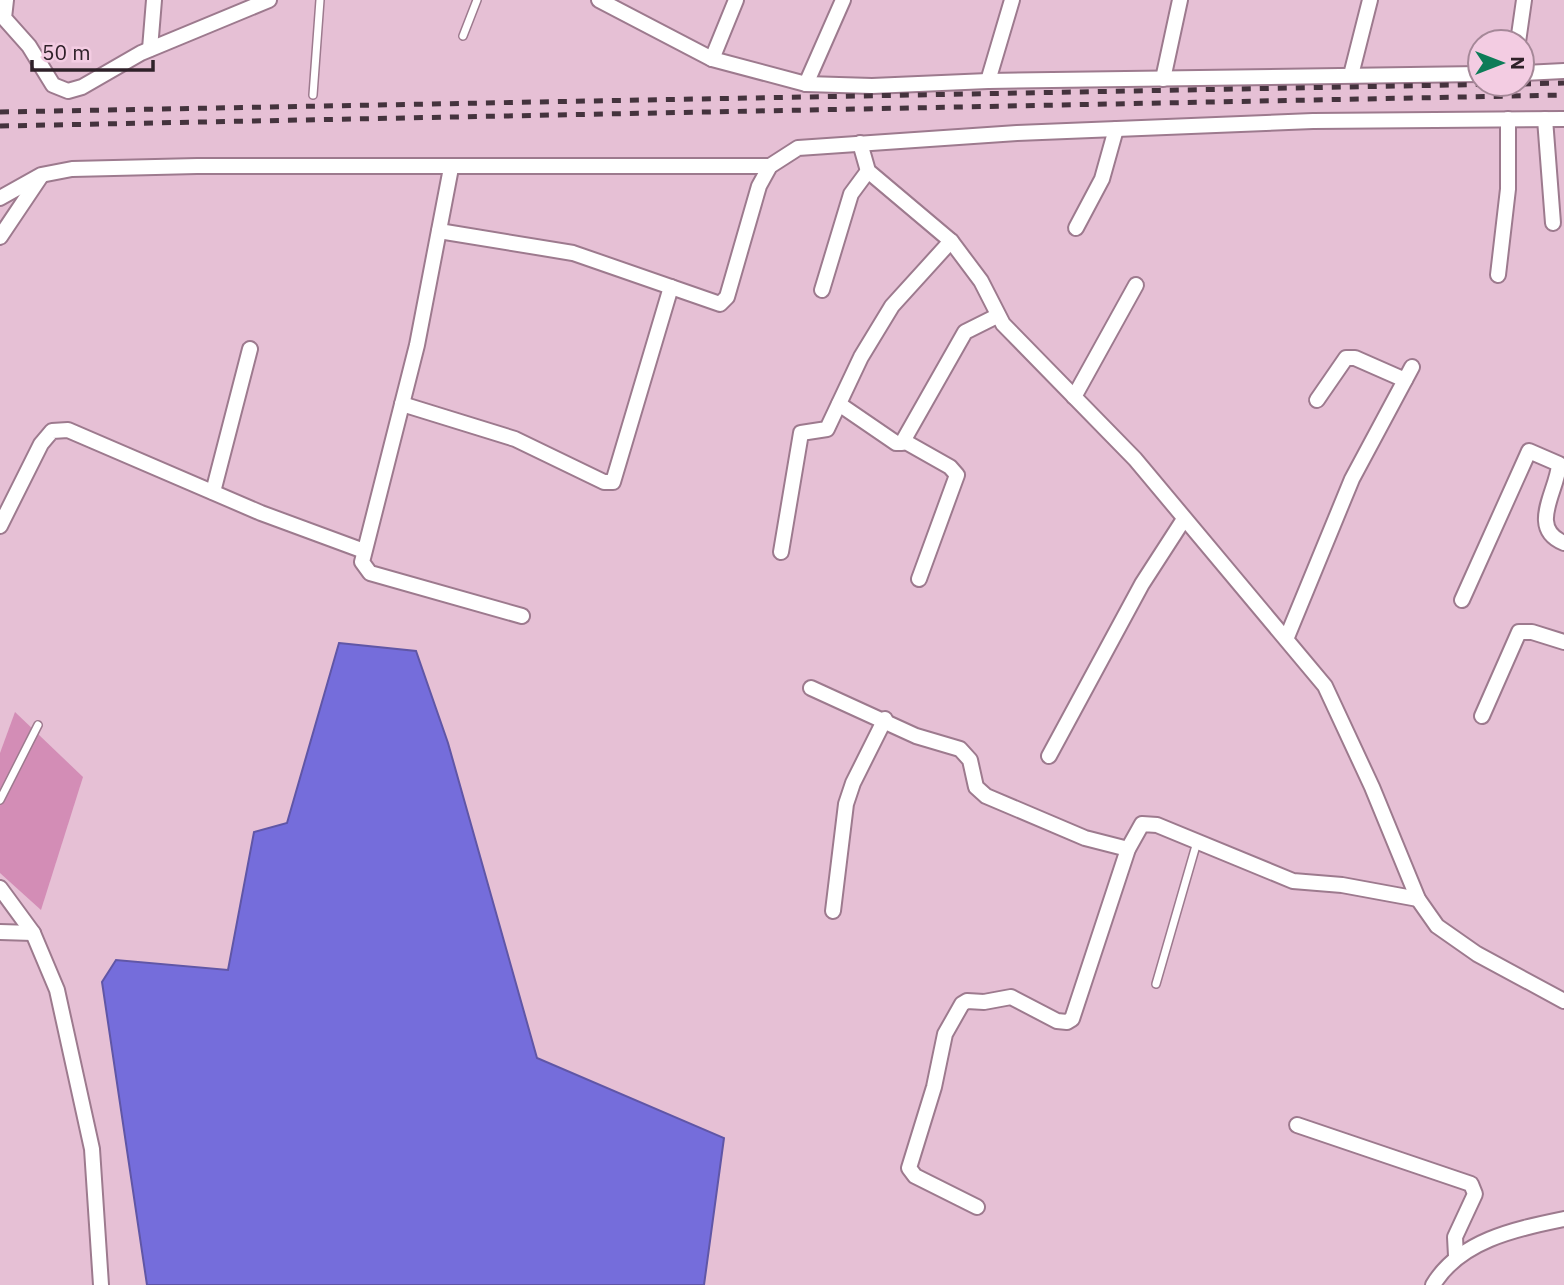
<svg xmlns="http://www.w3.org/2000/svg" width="1564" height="1285" viewBox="0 0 1564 1285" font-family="'IBM Plex Sans',sans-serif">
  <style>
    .green { fill: #d38db6 }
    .water { fill: #756ddb; stroke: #6056a6; stroke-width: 2 }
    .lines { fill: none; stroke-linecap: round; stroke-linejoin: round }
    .service-casing { stroke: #9d7a8e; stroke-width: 10 }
    .minor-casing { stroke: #9d7a8e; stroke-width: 18 }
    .service { stroke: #fff; stroke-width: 7 }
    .minor { stroke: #fff; stroke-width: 14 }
    .rail { stroke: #44333d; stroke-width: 5; stroke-dasharray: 9 9; stroke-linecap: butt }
  </style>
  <rect width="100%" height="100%" fill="#e6c0d5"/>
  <polygon class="green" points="15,712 83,777 41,910 0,873 0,753"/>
  <polygon class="water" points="339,643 416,651 448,743 537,1058 724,1138 704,1285 147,1285 102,982 116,960 228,970 254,832 287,823"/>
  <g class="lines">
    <defs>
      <g id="service">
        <polyline points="463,36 477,0"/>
        <polyline points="313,95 320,0"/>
        <polyline points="0,800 38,725"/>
        <polyline points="1156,984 1197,842"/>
      </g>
      <g id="minor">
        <polyline points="6,0 4,18 29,46 53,85 68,91 82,87 141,53 269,0"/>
        <polyline points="599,0 712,59 806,84 872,86 988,81 1480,74"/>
        <polyline points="1518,42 1524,0"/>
        <polyline points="150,49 154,0"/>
        <polyline points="712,59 736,0"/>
        <polyline points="1522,73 1564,71"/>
        <polyline points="1351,75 1370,0"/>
        <polyline points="1163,79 1180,0"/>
        <polyline points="988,81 1012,0"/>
        <polyline points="806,84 843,0"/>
        <polyline points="1545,119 1553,223"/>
        <polyline points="860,143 868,171 951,241 981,281 1003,324 1135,459 1325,686 1372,787 1418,899 1437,926 1477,954 1564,1001"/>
        <polyline points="451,168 417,345 362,562 370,573 522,616"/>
        <polyline points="0,198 41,175 72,169 197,166 770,166"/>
        <polyline points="1076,228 1102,179 1116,129"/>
        <polyline points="439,231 573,253 720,304 727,297 759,186 770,166 798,148 1017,133 1313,121 1564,119"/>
        <polyline points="0,237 41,176"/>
        <polyline points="1498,275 1508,189 1508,119"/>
        <polyline points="822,290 851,194 868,171"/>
        <polyline points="1074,397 1136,285"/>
        <polyline points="1317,400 1346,358 1355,358 1405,380"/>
        <polyline points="402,404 515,439 604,482 613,482 671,287"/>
        <polyline points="839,404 896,443 902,443 965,332 997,316"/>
        <polyline points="904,441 950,467 957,475 919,579"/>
        <polyline points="213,492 250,349"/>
        <polyline points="0,526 41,444 52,431 68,430 261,513 364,551"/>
        <polyline points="781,552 801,433 827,429 861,357 892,306 951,241"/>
        <path d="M1462,600L1529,451L1559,464C1558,490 1527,528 1564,543"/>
        <polyline points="1287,637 1352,479 1412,367"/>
        <polyline points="811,688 916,736 960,749 970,760 976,787 986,796 1085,838 1128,849"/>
        <polyline points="1482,716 1519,632 1532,632 1564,642"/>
        <polyline points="1049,756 1142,584 1184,519"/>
        <polyline points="0,888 33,933 57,990 92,1149 101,1285"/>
        <polyline points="833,911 846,804 853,783 885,719"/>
        <polyline points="0,932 33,933"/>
        <polyline points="1297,1125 1471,1184 1475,1194 1455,1237 1456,1256"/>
        <polyline points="977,1207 915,1176 909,1168 934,1087 945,1034 962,1004 967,1001 984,1002 1011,997 1057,1021 1067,1022 1072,1019 1128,849 1142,824 1157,825 1293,881 1342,885 1418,899"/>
        <path d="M1433,1285C1460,1240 1516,1229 1564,1219"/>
      </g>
    </defs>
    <use href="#service" class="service-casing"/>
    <use href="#minor" class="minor-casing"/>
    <use href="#service" class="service"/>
    <use href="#minor" class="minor"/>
    <g class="rail">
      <polyline points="1522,84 1564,83"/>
      <polyline points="0,112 1505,84"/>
      <polyline points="0,126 1564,95"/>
    </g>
  </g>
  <g transform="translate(1501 63) rotate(90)"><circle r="33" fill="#f3cce2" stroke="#a58898" stroke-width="2"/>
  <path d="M0-5L12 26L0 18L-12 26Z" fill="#0d7c58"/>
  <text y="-10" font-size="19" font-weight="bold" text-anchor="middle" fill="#2f2129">N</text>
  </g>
  <path d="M32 60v10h121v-10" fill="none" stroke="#2f2129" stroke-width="3.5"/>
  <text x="42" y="60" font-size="21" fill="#2f2129" stroke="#f3cce2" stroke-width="5" paint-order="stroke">50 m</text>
</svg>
